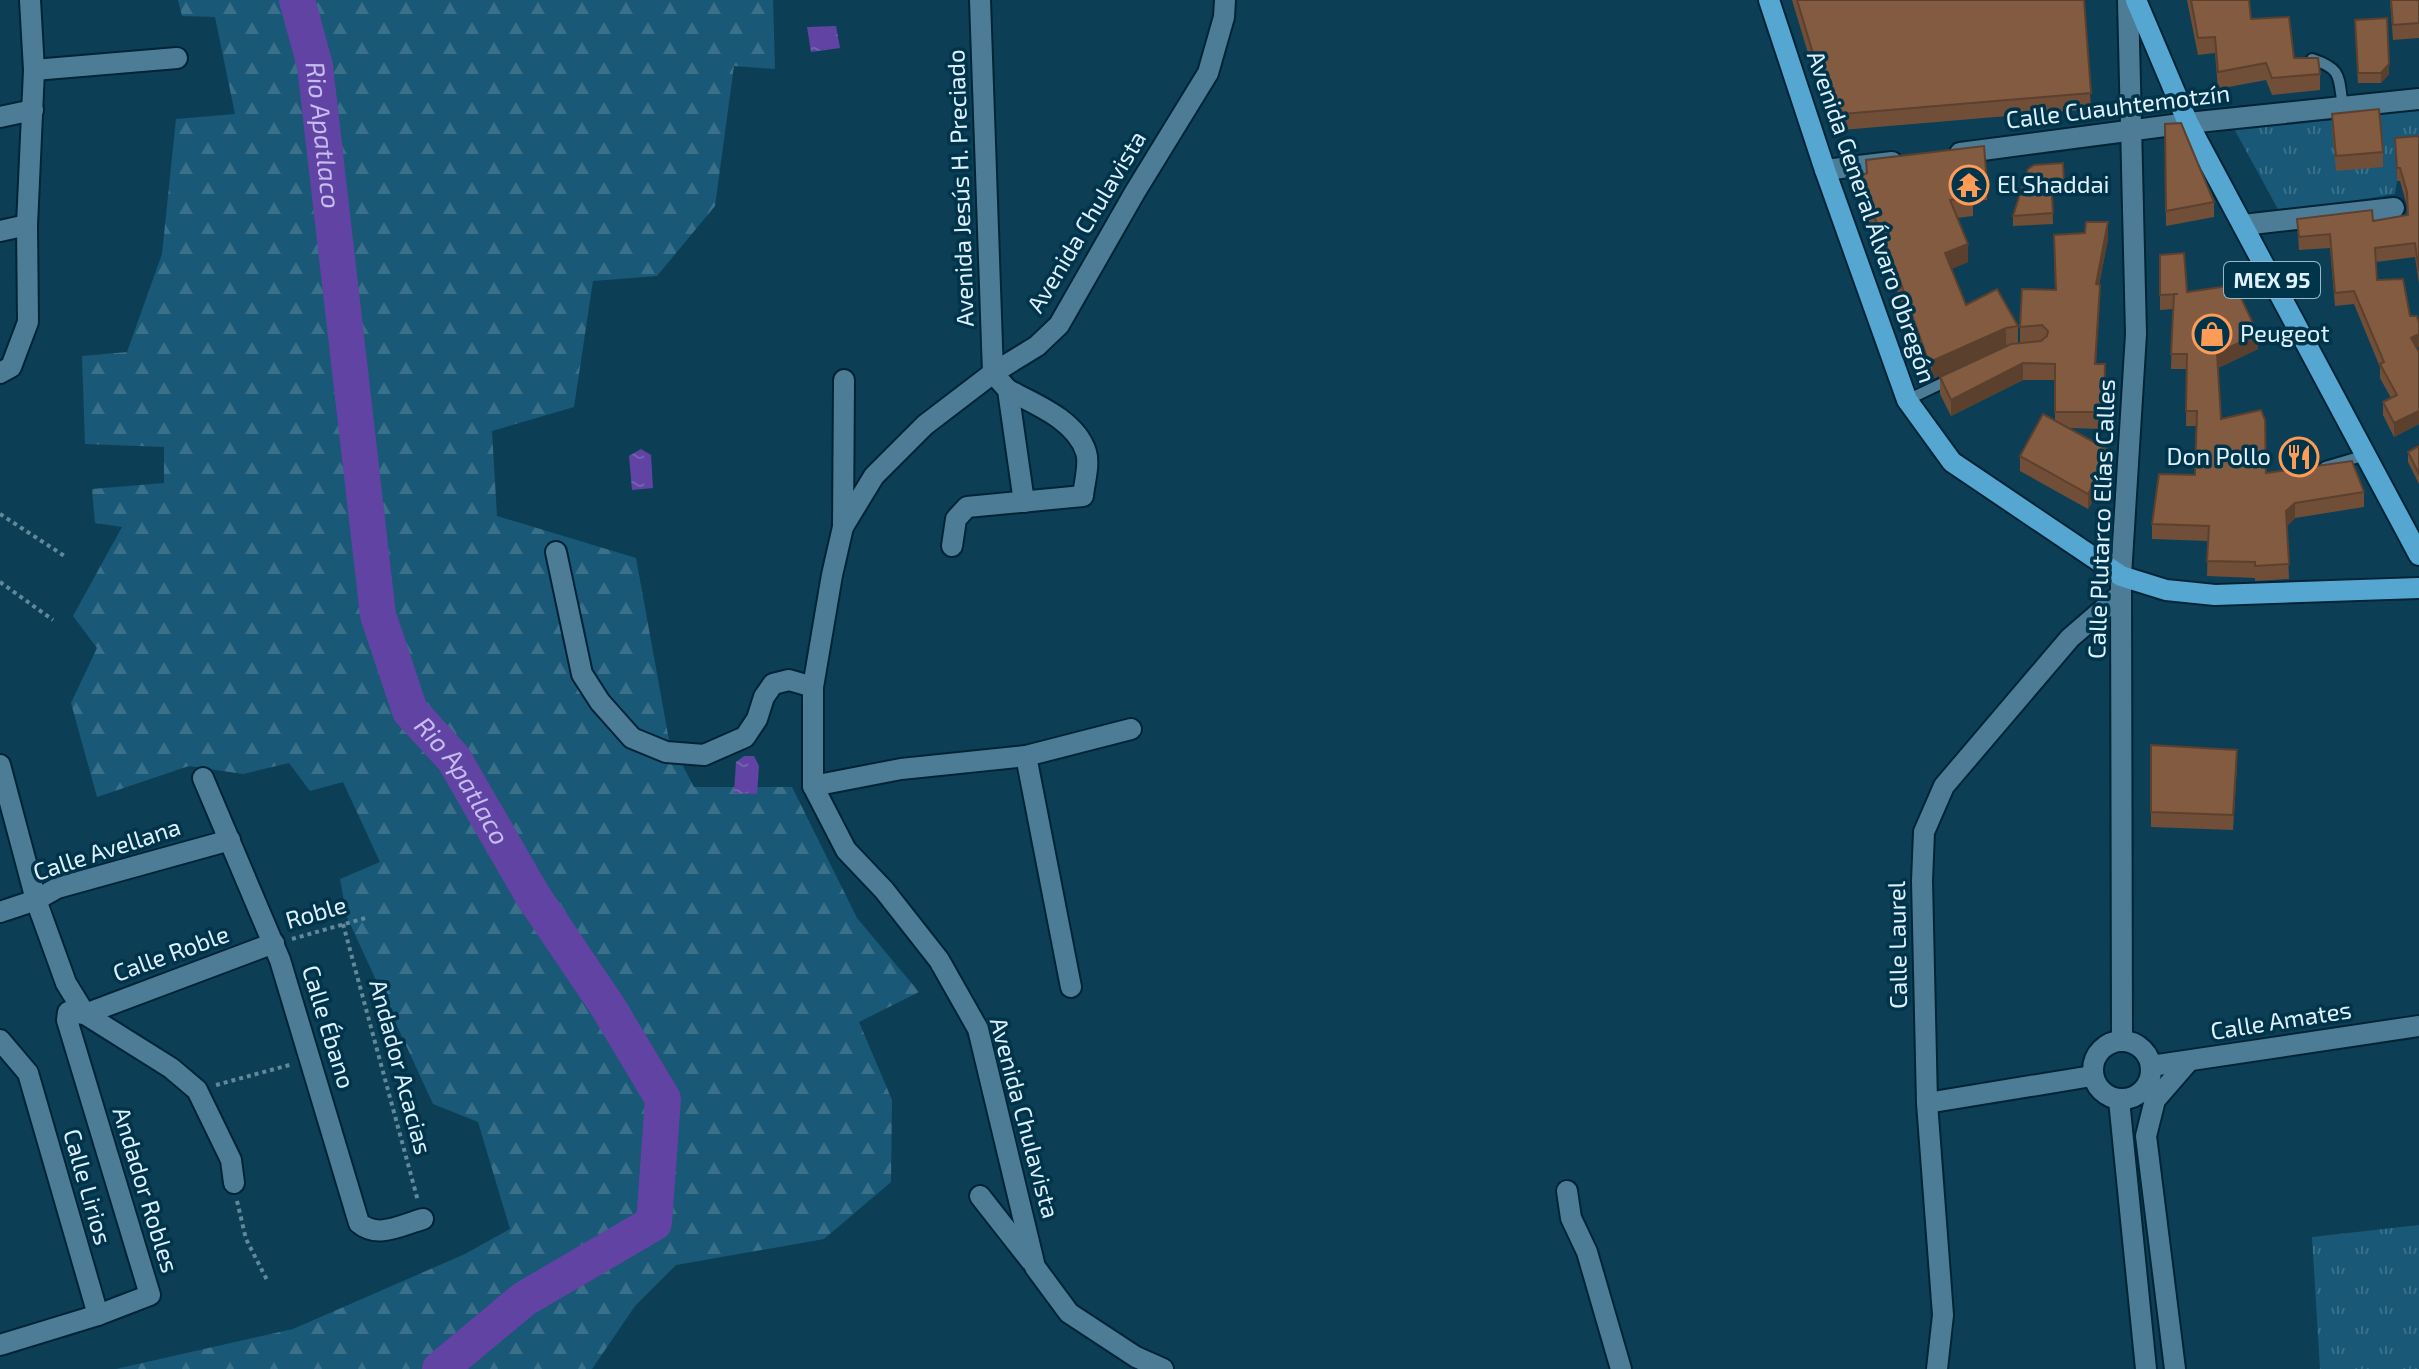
<svg xmlns="http://www.w3.org/2000/svg" width="2419" height="1369" viewBox="0 0 2419 1369" font-family="'Exo 2',sans-serif">
  <style>
    .grass { fill: url(#grass-tufts) }
    .forest { fill: url(#forest-firs) }
    .water { fill: url(#water-ripples) }
    .lines { fill: none; stroke-linecap: round; stroke-linejoin: round }
    .river { stroke: #6043a3; stroke-width: 36 }
    .lane-casing { stroke: #002436; stroke-width: 14 }
    .street-casing { stroke: #002436; stroke-width: 24 }
    .primary-casing { stroke: #002436; stroke-width: 24 }
    .path { stroke: #62889a; stroke-width: 4; stroke-dasharray: 4 4; stroke-linecap: butt }
    .lane { stroke: #4d7c96; stroke-width: 10 }
    .street { stroke: #4d7c96; stroke-width: 20 }
    .primary { stroke: #55a7d2; stroke-width: 20 }
    .wall { fill: #714e38 }
    .shaded-wall { fill: #5c402e }
    .building { fill: #835b41; stroke: #5c402e; stroke-width: 2 }
    .labels { text-anchor: middle; stroke-width: 7; stroke-linejoin: round; paint-order: stroke }
    .shield { fill: #00344b; stroke: #9bb8c8; stroke-width: 2 }
    .shield-label { font-size: 22px; font-weight: bold; fill: #def1fd }
    .street-label { font-size: 24px; fill: #def1fd; stroke: #00344b }
    .poi-label { font-size: 24px; fill: #def1fd; stroke: #00344b; text-anchor: start }
    .water-label { font-size: 26px; font-style: italic; fill: #c6bcef; stroke: #00344b }
  </style>
  <defs>
    <pattern id="grass-tufts" width="24" height="20" patternUnits="userSpaceOnUse" patternTransform="scale(2)"><rect width="24" height="20" fill="#195876"/><path d="M3 7l-1-3M5 7V3M7 7l1-3M15 17l-1-3M17 17v-4M19 17l1-3" fill="none" stroke="#3a708a"/></pattern>
    <pattern id="forest-firs" width="22" height="20" patternUnits="userSpaceOnUse" patternTransform="scale(2)"><rect width="22" height="20" fill="#195876"/><path d="M5 1l3.5 6h-7zM16 11l3.5 6h-7z" fill="#3a708a"/></pattern>
    <pattern id="water-ripples" width="26" height="14" patternUnits="userSpaceOnUse" patternTransform="scale(2)"><rect width="26" height="14" fill="#6043a3"/><path d="M2 4q2-2 4 0t4 0M15 11q2-2 4 0t4 0" fill="none" stroke="#765fb1"/></pattern>
  </defs>
  <rect width="100%" height="100%" fill="#0c3f56"/>
  <g class="grass">
    <polygon points="2419,111 2419,150 2395,152 2397,181 2395,194 2280,213 2232,125"/>
    <polygon points="2419,1225 2419,1369 2320,1369 2312,1237"/>
  </g>
  <polygon class="forest" points="178,0 773,0 775,69 734,66 715,206 657,276 593,281 574,407 492,431 497,516 636,558 669,740 694,787 792,787 857,918 919,992 859,1022 892,1100 891,1182 824,1239 676,1265 635,1306 592,1369 116,1369 293,1329 465,1254 510,1229 478,1122 433,1104 347,917 340,879 380,862 343,782 310,791 289,763 243,774 189,766 97,797 71,703 97,648 73,616 122,527 95,523 92,489 164,483 164,447 85,444 82,356 127,352 162,254 176,119 235,114 215,17 182,16"/>
  <g class="water">
    <polygon points="836,26 840,48 811,52 807,27"/>
    <polygon points="641,449 651,455 653,488 632,490 629,456"/>
    <polygon points="744,756 754,756 759,766 757,794 734,793 736,762"/>
  </g>
  <g class="lines">
    <path class="river" id="s1" d="M297,0L315,66L378,615L410,711L454,759L533,896L608,1007L663,1099L654,1223L524,1299L440,1369"/>
    <defs>
      <g id="lane">
        <path d="M2312,59C2343,69 2338,77 2343,107"/>
        <polyline points="1907,400 1951,379"/>
        <polyline points="2325,467 2366,455"/>
      </g>
      <g id="street">
        <polyline points="980,0 993,373 1008,390 1024,502"/>
        <polyline points="34,70 177,58"/>
        <polyline points="0,117 33,110"/>
        <polyline points="1960,153 2188,123 2419,99"/>
        <polyline points="1825,170 1892,162"/>
        <polyline points="2243,225 2394,208"/>
        <polyline points="0,231 27,225"/>
        <polyline points="0,373 11,367 28,322 27,225 34,70 30,0"/>
        <polyline points="843,527 844,380"/>
        <path d="M952,546L956,519L967,507L1083,496C1084,484 1090,464 1086,452C1076,420 1035,404 1008,390"/>
        <polyline points="556,552 582,674 600,702 632,738 666,752 704,755 745,737 757,719 764,697 773,684 789,680 813,687"/>
        <polyline points="1026,756 1071,987"/>
        <polyline points="0,765 36,900 66,983 85,1014 171,1068 197,1090 231,1160 234,1183"/>
        <path d="M203,778L280,960L359,1223C378,1239 401,1225 423,1219"/>
        <polyline points="813,786 901,769 1026,756 1131,729"/>
        <polyline points="0,912 36,900 57,888 230,840"/>
        <polyline points="0,1040 28,1073 98,1315"/>
        <polyline points="2122,1040 2121,576 2136,334 2128,0"/>
        <circle cx="2122" cy="1070" r="29"/>
        <polyline points="2151,1066 2419,1026"/>
        <polyline points="2119,1100 2146,1369"/>
        <polyline points="1927,1103 2092,1076"/>
        <polyline points="1567,1191 1571,1218 1587,1252 1621,1369"/>
        <polyline points="980,1196 1031,1261"/>
        <polyline points="0,1345 98,1315 150,1295 67,1020 68,1012 85,1014 274,943"/>
        <polyline points="1163,1369 1136,1357 1069,1313 1035,1267 978,1029 939,960 884,890 846,850 813,786 813,687 832,575 843,527 874,476 925,425 993,373 1037,346 1059,325 1135,192 1208,73 1224,17 1225,0"/>
        <polyline points="1937,1369 1943,1315 1927,1103 1922,881 1924,832 1944,786 2070,638 2121,594"/>
        <polyline points="2175,1369 2146,1136 2155,1100 2188,1062"/>
      </g>
      <g id="primary">
        <polyline points="1769,0 1825,170 1907,400 1952,462 2121,576 2166,590 2215,595 2419,588"/>
        <polyline points="2136,0 2188,123 2419,555"/>
      </g>
    </defs>
    <use href="#lane" class="lane-casing"/>
    <use href="#street" class="street-casing"/>
    <use href="#primary" class="primary-casing"/>
    <g class="path">
      <polyline points="0,514 66,557"/>
      <polyline points="0,582 53,620"/>
      <polyline points="343,924 418,1201"/>
      <polyline points="292,939 369,917"/>
      <polyline points="216,1085 293,1064"/>
      <polyline points="237,1201 246,1239 267,1280"/>
    </g>
    <use href="#lane" class="lane"/>
    <use href="#street" class="street"/>
    <use href="#primary" class="primary"/>
  </g>
  <g class="wall">
    <polygon points="1792,0 2084,0 2091,109 1842,130 1827,116"/>
    <polygon points="2187,0 2249,0 2251,19 2294,58 2320,74 2320,90 2272,95 2266,80 2218,89 2215,53 2198,55"/>
    <polygon points="2390,0 2419,0 2419,38 2393,40"/>
    <polygon points="2355,30 2389,74 2381,83 2358,83"/>
    <polygon points="2332,114 2383,152 2383,167 2336,171 2332,129"/>
    <polygon points="2165,124 2214,202 2214,217 2166,226"/>
    <polygon points="2419,136 2419,284 2415,257 2376,262 2377,280 2419,352 2419,424 2394,437 2383,415 2383,402 2391,398 2380,378 2380,367 2354,304 2335,306 2330,248 2299,250 2297,219 2373,221 2407,215 2407,206 2400,181 2397,181 2395,138"/>
    <polygon points="1866,160 1987,182 1987,200 1973,201 1973,216 1957,218 1968,262 1951,269 1966,305 2018,326 2018,344 2020,343 2020,327 2055,289 2054,235 2108,239 2099,285 2096,364 2105,364 2104,429 2069,428 2112,467 2088,509 2020,471 2020,456 2055,420 2055,380 2023,380 1951,416 1940,394 1940,377 2010,345 2006,346 1932,379 1931,377 1928,379 1897,291 1858,195 1858,177 1866,174"/>
    <polygon points="2063,163 2064,191 2052,192 2053,224 2013,226 2013,216"/>
    <polygon points="2160,255 2187,292 2258,349 2218,368 2221,419 2266,473 2364,492 2364,507 2295,518 2287,526 2289,579 2255,581 2255,578 2207,576 2208,541 2152,539 2152,524 2195,475 2196,426 2186,426 2187,369 2171,369 2173,309 2160,310"/>
    <polygon points="2419,446 2419,484 2408,462 2408,452"/>
    <polygon points="2151,745 2237,765 2233,830 2151,827"/>
  </g>
  <g class="shaded-wall">
    <polygon points="2389,64 2389,74 2381,83 2381,73"/>
    <polygon points="2108,222 2108,239 2096,301 2096,284"/>
    <polygon points="1968,244 1968,262 1945,272 1945,253"/>
    <polygon points="2100,285 2100,301 2095,380 2095,364"/>
    <polygon points="2006,328 2006,346 1932,379 1932,361"/>
    <polygon points="2258,334 2258,349 2217,368 2217,353"/>
    <polygon points="2419,334 2419,347 2411,351 2411,338"/>
    <polygon points="1931,359 1931,377 1928,379 1928,360"/>
    <polygon points="2023,363 2023,380 1951,416 1951,400"/>
    <polygon points="2419,411 2419,424 2394,437 2394,423"/>
    <polygon points="2112,452 2112,467 2088,509 2088,494"/>
    <polygon points="2295,503 2295,518 2286,527 2286,511"/>
  </g>
  <g class="building">
    <polygon points="1797,0 2084,0 2091,93 1842,114 1827,100"/>
    <polygon points="2191,0 2249,0 2251,19 2289,17 2294,58 2318,58 2320,74 2272,78 2266,63 2218,72 2215,37 2198,38"/>
    <polygon points="2391,0 2419,0 2419,23 2393,25"/>
    <polygon points="2387,18 2389,64 2381,73 2358,73 2355,20"/>
    <polygon points="2379,109 2383,152 2336,156 2332,114"/>
    <polygon points="2181,123 2214,202 2166,211 2165,124"/>
    <polygon points="2419,136 2419,271 2415,243 2375,248 2377,280 2403,279 2410,316 2417,316 2419,323 2419,334 2411,338 2419,352 2419,411 2394,423 2383,402 2397,395 2380,364 2384,362 2354,291 2335,293 2330,234 2299,237 2297,219 2372,210 2373,221 2408,215 2407,192 2400,168 2397,168 2395,138"/>
    <polygon points="1984,146 1987,182 1972,183 1973,198 1950,200 1968,244 1945,253 1966,305 1997,289 2018,326 2006,328 1932,361 1931,359 1928,360 1897,272 1858,177 1867,173 1866,160"/>
    <polygon points="2063,163 2064,181 2051,182 2053,213 2013,216 2028,169 2034,165"/>
    <polygon points="2086,222 2108,222 2096,284 2100,285 2095,364 2105,364 2104,412 2055,412 2055,364 2023,363 1951,400 1940,377 2011,344 2041,341 2047,336 2048,331 2042,325 2020,327 2022,289 2056,290 2054,235 2085,233"/>
    <polygon points="2184,253 2187,292 2235,285 2258,334 2217,353 2221,419 2261,410 2265,420 2266,473 2352,461 2364,492 2295,503 2286,511 2289,564 2255,566 2255,562 2207,561 2209,526 2152,524 2159,474 2195,475 2197,411 2186,411 2187,354 2171,354 2174,294 2178,294 2160,295 2160,255"/>
    <polygon points="2043,414 2112,452 2088,494 2020,456"/>
    <polygon points="2419,446 2419,474 2408,452"/>
    <polygon points="2151,745 2237,750 2233,815 2151,812"/>
  </g>
  <defs>
    <symbol id="temple-ring" viewBox="-11 -11 22 22"><circle r="9.5" fill="#00344b" stroke="#fe9c57" stroke-width="1.5"/><path d="M0-6L5-2H3V0L6.5 2.5H4V6H1.5V3h-3V6H-4V2.5H-6.5L-3 0V-2H-5Z" fill="#fe9c57"/></symbol>
    <symbol id="shop-ring" viewBox="-11 -11 22 22"><circle r="9.5" fill="#00344b" stroke="#fe9c57" stroke-width="1.5"/><path d="M-5-2.5h2.3a2.7 3.5 0 0 1 5.4 0H5L5.5 6h-11ZM-1.5-2.5h3a1.5 2.3 0 0 0-3 0Z" fill="#fe9c57"/></symbol>
    <symbol id="restaurant-ring" viewBox="-11 -11 22 22"><circle r="9.5" fill="#00344b" stroke="#fe9c57" stroke-width="1.5"/><path d="M-5-6h1v4h1v-4h1v4h1v-4h1v5L-1.5 .5V6h-2V.5L-5-1ZM5-6V6H3V1.5H1.5Q1.5-4 5-6Z" fill="#fe9c57"/></symbol>
  </defs>
  <g fill-rule="evenodd">
    <use href="#temple-ring" x="1947" y="163" width="44" height="44"/>
    <use href="#shop-ring" x="2190" y="312" width="44" height="44"/>
    <use href="#restaurant-ring" x="2277" y="435" width="44" height="44"/>
  </g>
  <g class="labels">
    <rect class="shield" x="2224" y="262" width="96" height="36" rx="6"/>
    <g class="shield-label">
      <text x="2272" y="288">MEX 95</text>
    </g>
    <g class="street-label">
      <text transform="translate(2118 107) rotate(-7)" y="8">Calle Cuauhtemotzín</text>
      <text transform="translate(961 188) rotate(-92)" y="8">Avenida Jesús H. Preciado</text>
      <text transform="translate(1871 217) rotate(71)" y="8">Avenida General Álvaro Obregón</text>
      <text transform="translate(1087 222) rotate(-59)" y="8">Avenida Chulavista</text>
      <text transform="translate(2102 519) rotate(-88)" y="8">Calle Plutarco Elías Calles</text>
      <text transform="translate(107 850) rotate(-18)" y="8">Calle Avellana</text>
      <text transform="translate(316 913) rotate(-16)" y="8">Roble</text>
      <text transform="translate(1898 945) rotate(-91)" y="8">Calle Laurel</text>
      <text transform="translate(171 954) rotate(-20)" y="8">Calle Roble</text>
      <text transform="translate(2281 1021) rotate(-9)" y="8">Calle Amates</text>
      <text transform="translate(328 1027) rotate(73)" y="8">Calle Ébano</text>
      <text transform="translate(400 1067) rotate(75)" y="8">Andador Acacias</text>
      <text transform="translate(1024 1118) rotate(75)" y="8">Avenida Chulavista</text>
      <text transform="translate(87 1187) rotate(74)" y="8">Calle Lirios</text>
      <text transform="translate(145 1190) rotate(73)" y="8">Andador Robles</text>
    </g>
    <g class="poi-label">
      <text x="1997" y="193">El Shaddai</text>
      <text x="2240" y="342">Peugeot</text>
      <text x="2271" y="465" text-anchor="end">Don Pollo</text>
    </g>
    <g class="water-label">
      <text dy="9" stroke="none"><textPath href="#s1" startOffset="138">Rio Apatlaco</textPath></text>
      <text dy="9" stroke="none"><textPath href="#s1" startOffset="810">Rio Apatlaco</textPath></text>
    </g>
  </g>
</svg>
